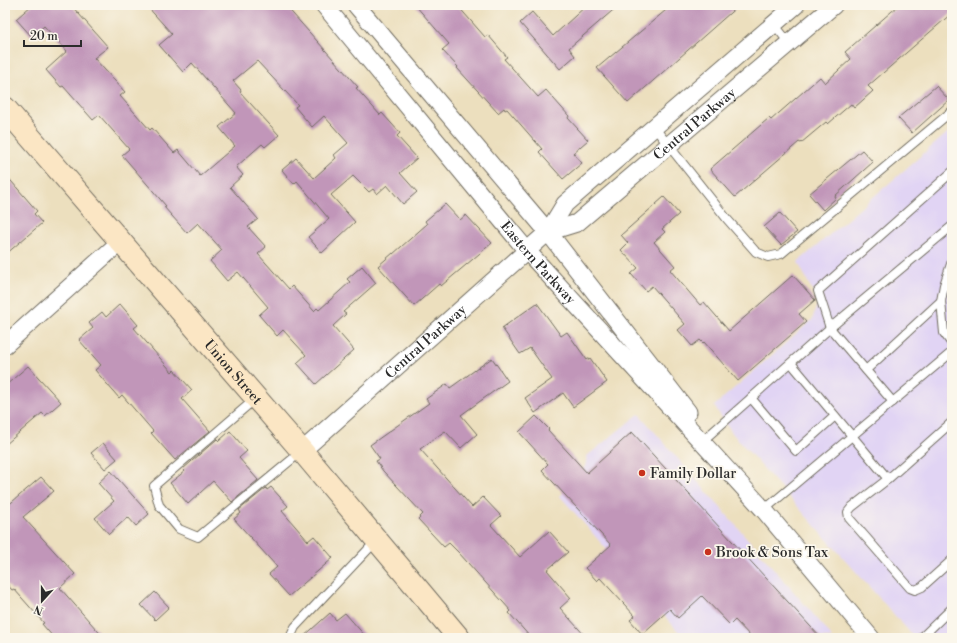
<svg xmlns="http://www.w3.org/2000/svg" width="957" height="643" viewBox="0 0 957 643" font-family="'Libre Bodoni',serif">
  <style>
    .built { fill: #e1d4f4 }
    .building { fill: #c196b9 }
    .lines { fill: none; stroke-linecap: round; stroke-linejoin: round }
    .lane-casing { stroke: #6f6a5e; stroke-width: 10 }
    .street-casing { stroke: #6f6a5e; stroke-width: 19 }
    .secondary-casing { stroke: #6f6a5e; stroke-width: 24 }
    .lane { stroke: #fff; stroke-width: 8 }
    .street { stroke: #fff; stroke-width: 17 }
    .secondary { stroke: #fbe6c4; stroke-width: 22 }
    .poi-dot { fill: #c8321e; stroke: #fbf7ec; stroke-width: 1.5 }
    .labels { text-anchor: middle; stroke-width: 3.5; stroke-linejoin: round; paint-order: stroke }
    .street-label { font-size: 14px; fill: #2b2b2b; stroke: #fbf7ec }
    .poi-label { font-size: 14px; fill: #2b2b2b; stroke: #fbf7ec; text-anchor: start }
  </style>
  <rect width="100%" height="100%" fill="#fbf7ec"/>
  <filter id="ink" filterUnits="userSpaceOnUse"><feTurbulence type="fractalNoise" baseFrequency=".025" numOctaves="2"/><feDisplacementMap in="SourceGraphic" scale="8" xChannelSelector="R" yChannelSelector="G"/><feConvolveMatrix kernelMatrix="1 2 1 2 8 2 1 2 1" color-interpolation-filters="sRGB"/></filter>
  <filter id="wash" filterUnits="userSpaceOnUse"><feTurbulence type="fractalNoise" baseFrequency=".012" numOctaves="4" result="noise"/><feDisplacementMap in="SourceGraphic" scale="16" xChannelSelector="R" yChannelSelector="G"/><feGaussianBlur stdDeviation="0.9" result="paint"/><feColorMatrix in="noise" values="0 0 0 0 0 0 0 0 0 0 0 0 0 0 0 0 0 1.4 0 .05"/><feComposite in="paint" operator="in"/></filter>
  <g filter="url(#wash)">
    <rect width="100%" height="100%" fill="#ecdfbe"/>
    <g class="built">
      <polygon points="952,129 952,638 915,638 733,434 714,406 812,320 818,302 798,262"/>
      <polygon points="639,414 826,629 832,638 684,638 560,496 584,473 587,456"/>
    </g>
    <g id="blocks">
      <g class="building">
        <polygon points="32,5 71,5 108,47 94,58 125,92 120,96 150,130 152,128 174,153 178,150 200,176 235,146 219,127 236,113 192,63 183,72 159,45 172,34 146,5 285,5 358,87 356,88 380,115 382,113 400,133 397,136 417,158 400,173 417,192 403,204 387,185 377,194 373,189 369,192 353,176 331,195 355,222 322,253 308,237 329,219 297,181 294,184 282,170 296,158 314,178 336,158 334,155 348,143 324,116 312,127 295,107 298,105 257,61 233,81 241,90 240,92 279,135 265,147 262,144 236,167 243,175 230,187 258,219 248,227 266,247 258,254 289,289 292,286 314,311 317,308 319,310 350,282 347,279 362,266 376,283 343,312 346,314 333,326 354,350 316,384 297,363 306,355 283,330 277,336 259,315 268,307 238,272 227,281 210,261 222,250 198,223 187,233 164,207 166,206 122,155 129,149 99,115 93,120 63,86 61,87 46,70 67,51 44,26 32,37 16,19"/>
        <polygon points="415,5 457,5 485,37 488,35 507,57 504,59 538,97 546,90 569,116 568,118 588,140 573,153 582,163 563,179 539,152 542,149 507,109 505,110 504,108 498,113 457,68 458,67 442,50 449,44"/>
        <polygon points="587,5 619,5 569,48 575,56 560,69 520,23 532,12 553,36"/>
        <polygon points="672,5 739,5 628,103 597,68"/>
        <polygon points="899,5 952,5 952,13 868,86 873,91 854,108 851,104 828,124 826,122 801,143 799,142 735,197 710,169 769,118 771,120 820,77 825,83 851,59 845,52"/>
        <polygon points="936,86 949,100 912,133 898,118"/>
        <polygon points="862,150 873,162 835,196 836,198 823,210 809,194"/>
        <polygon points="5,174 37,211 34,214 42,223 5,255"/>
        <polygon points="664,197 679,214 662,229 665,232 654,242 675,266 670,270 700,305 704,302 729,331 793,275 815,300 799,314 806,322 738,381 704,342 703,343 700,340 692,346 678,330 685,324 652,286 646,291 631,274 638,268 621,250 628,243 621,235"/>
        <polygon points="445,204 460,220 466,215 492,243 441,286 439,284 414,306 378,266 393,253 393,254 427,224 425,221"/>
        <polygon points="780,213 797,232 781,245 764,227"/>
        <polygon points="537,303 561,336 567,332 587,360 590,358 607,382 573,407 563,393 535,413 525,398 552,379 530,348 520,354 502,328"/>
        <polygon points="120,304 138,325 134,328 172,372 174,370 192,390 182,399 210,431 175,460 151,433 153,431 122,395 119,398 95,370 101,365 79,340 93,328 89,323 102,312 106,317"/>
        <polygon points="492,358 508,381 461,415 477,434 461,448 445,431 420,449 472,507 483,497 501,516 491,525 520,557 549,531 568,552 547,570 571,598 560,608 587,638 531,638 509,613 511,611 459,553 449,543 444,547 418,519 423,514 383,471 376,461 380,459 370,445 429,403 426,399 447,384 450,388"/>
        <polygon points="28,366 61,402 45,416 42,413 5,445 5,386"/>
        <polygon points="536,416 549,429 548,430 587,473 632,432 821,638 752,638 735,620 730,625 702,596 678,618 670,609 642,634 630,620 635,616 600,578 597,581 585,568 611,545 542,470 548,464 519,432"/>
        <polygon points="230,431 247,451 239,458 258,480 232,502 213,481 188,504 170,483 185,471 183,469 217,439 219,441"/>
        <polygon points="103,443 117,459 105,469 91,453"/>
        <polygon points="111,471 149,514 136,526 128,517 109,534 95,518 114,501 98,483"/>
        <polygon points="41,477 54,491 23,517 75,574 60,588 104,638 54,638 42,624 44,623 14,589 12,590 5,582 5,508"/>
        <polygon points="271,487 288,506 282,511 308,541 314,536 333,558 289,596 269,574 277,567 234,519 241,513 239,510 266,488 267,490"/>
        <polygon points="155,592 169,607 155,620 141,605"/>
        <polygon points="330,613 336,620 345,613 367,638 302,638"/>
      </g>
    </g>
  </g>
  <g filter="url(#ink)">
    <use href="#blocks" fill-opacity="0" stroke="#6f6a5e" stroke-width="1"/>
    <g class="lines">
      <defs>
        <g id="lane">
          <polyline points="774,24 789,43"/>
          <polyline points="654,127 727,219 756,252 768,257 781,254 952,111"/>
          <polyline points="952,261 944,285 941,301 944,333 952,344"/>
          <polyline points="791,363 888,479"/>
          <polyline points="866,370 941,301"/>
          <polyline points="751,398 796,451 835,416"/>
          <polyline points="255,399 154,486 159,505 179,529 198,537 302,451"/>
          <polyline points="893,402 830,328 818,291 952,172"/>
          <polyline points="952,422 888,479 852,507 848,512 849,518 910,588 915,590 922,587 952,560"/>
          <polyline points="707,437 830,328 952,226"/>
          <polyline points="764,510 952,352"/>
          <polyline points="290,638 295,627 377,540"/>
          <polyline points="921,638 952,608"/>
        </g>
        <g id="street">
          <path id="s1" d="M324,5L528,252L764,510L871,638"/>
          <polyline points="356,5 548,232 688,412"/>
          <path id="s2" d="M548,232L577,223L834,5"/>
          <polyline points="5,345 120,242"/>
          <path id="s3" d="M302,451L548,232L565,204L796,5"/>
        </g>
        <g id="secondary">
          <path id="s4" d="M5,108L302,451L459,638"/>
        </g>
      </defs>
      <use href="#lane" class="lane-casing"/>
      <use href="#street" class="street-casing"/>
      <use href="#secondary" class="secondary-casing"/>
      <use href="#lane" class="lane"/>
      <use href="#street" class="street"/>
      <use href="#secondary" class="secondary"/>
    </g>
  </g>
  <g class="poi-dot">
    <circle cx="642" cy="473" r="4"/>
    <circle cx="708" cy="552" r="4"/>
  </g>
  <g class="labels">
    <g class="street-label">
      <text dy="5" stroke="none"><textPath href="#s2" startOffset="184">Central Parkway</textPath></text>
      <text dy="5" stroke="none"><textPath href="#s1" startOffset="335">Eastern Parkway</textPath></text>
      <text dy="5" stroke="none"><textPath href="#s3" startOffset="165">Central Parkway</textPath></text>
      <text dy="5" stroke="none"><textPath href="#s4" startOffset="349">Union Street</textPath></text>
    </g>
    <g class="poi-label">
      <text x="650" y="478">Family Dollar</text>
      <text x="716" y="557">Brook &amp; Sons Tax</text>
    </g>
  </g>
  <rect width="957" height="643" fill="none" stroke="#fbf7ec" stroke-width="20"/>
  <g transform="translate(42 601) rotate(201)" stroke="#fbf7ec" stroke-width="3" paint-order="stroke">
  <path d="M0-3L7 15L0 10L-7 15Z" fill="#2b2b2b"/>
  <text y="-6" font-size="11" font-weight="bold" text-anchor="middle" fill="#2b2b2b">N</text>
  </g>
  <path d="M24 40v6h57v-6" fill="none" stroke="#2b2b2b" stroke-width="2"/>
  <text x="30" y="40" font-size="12" fill="#2b2b2b" stroke="#fbf7ec" stroke-width="3" paint-order="stroke">20 m</text>
</svg>
